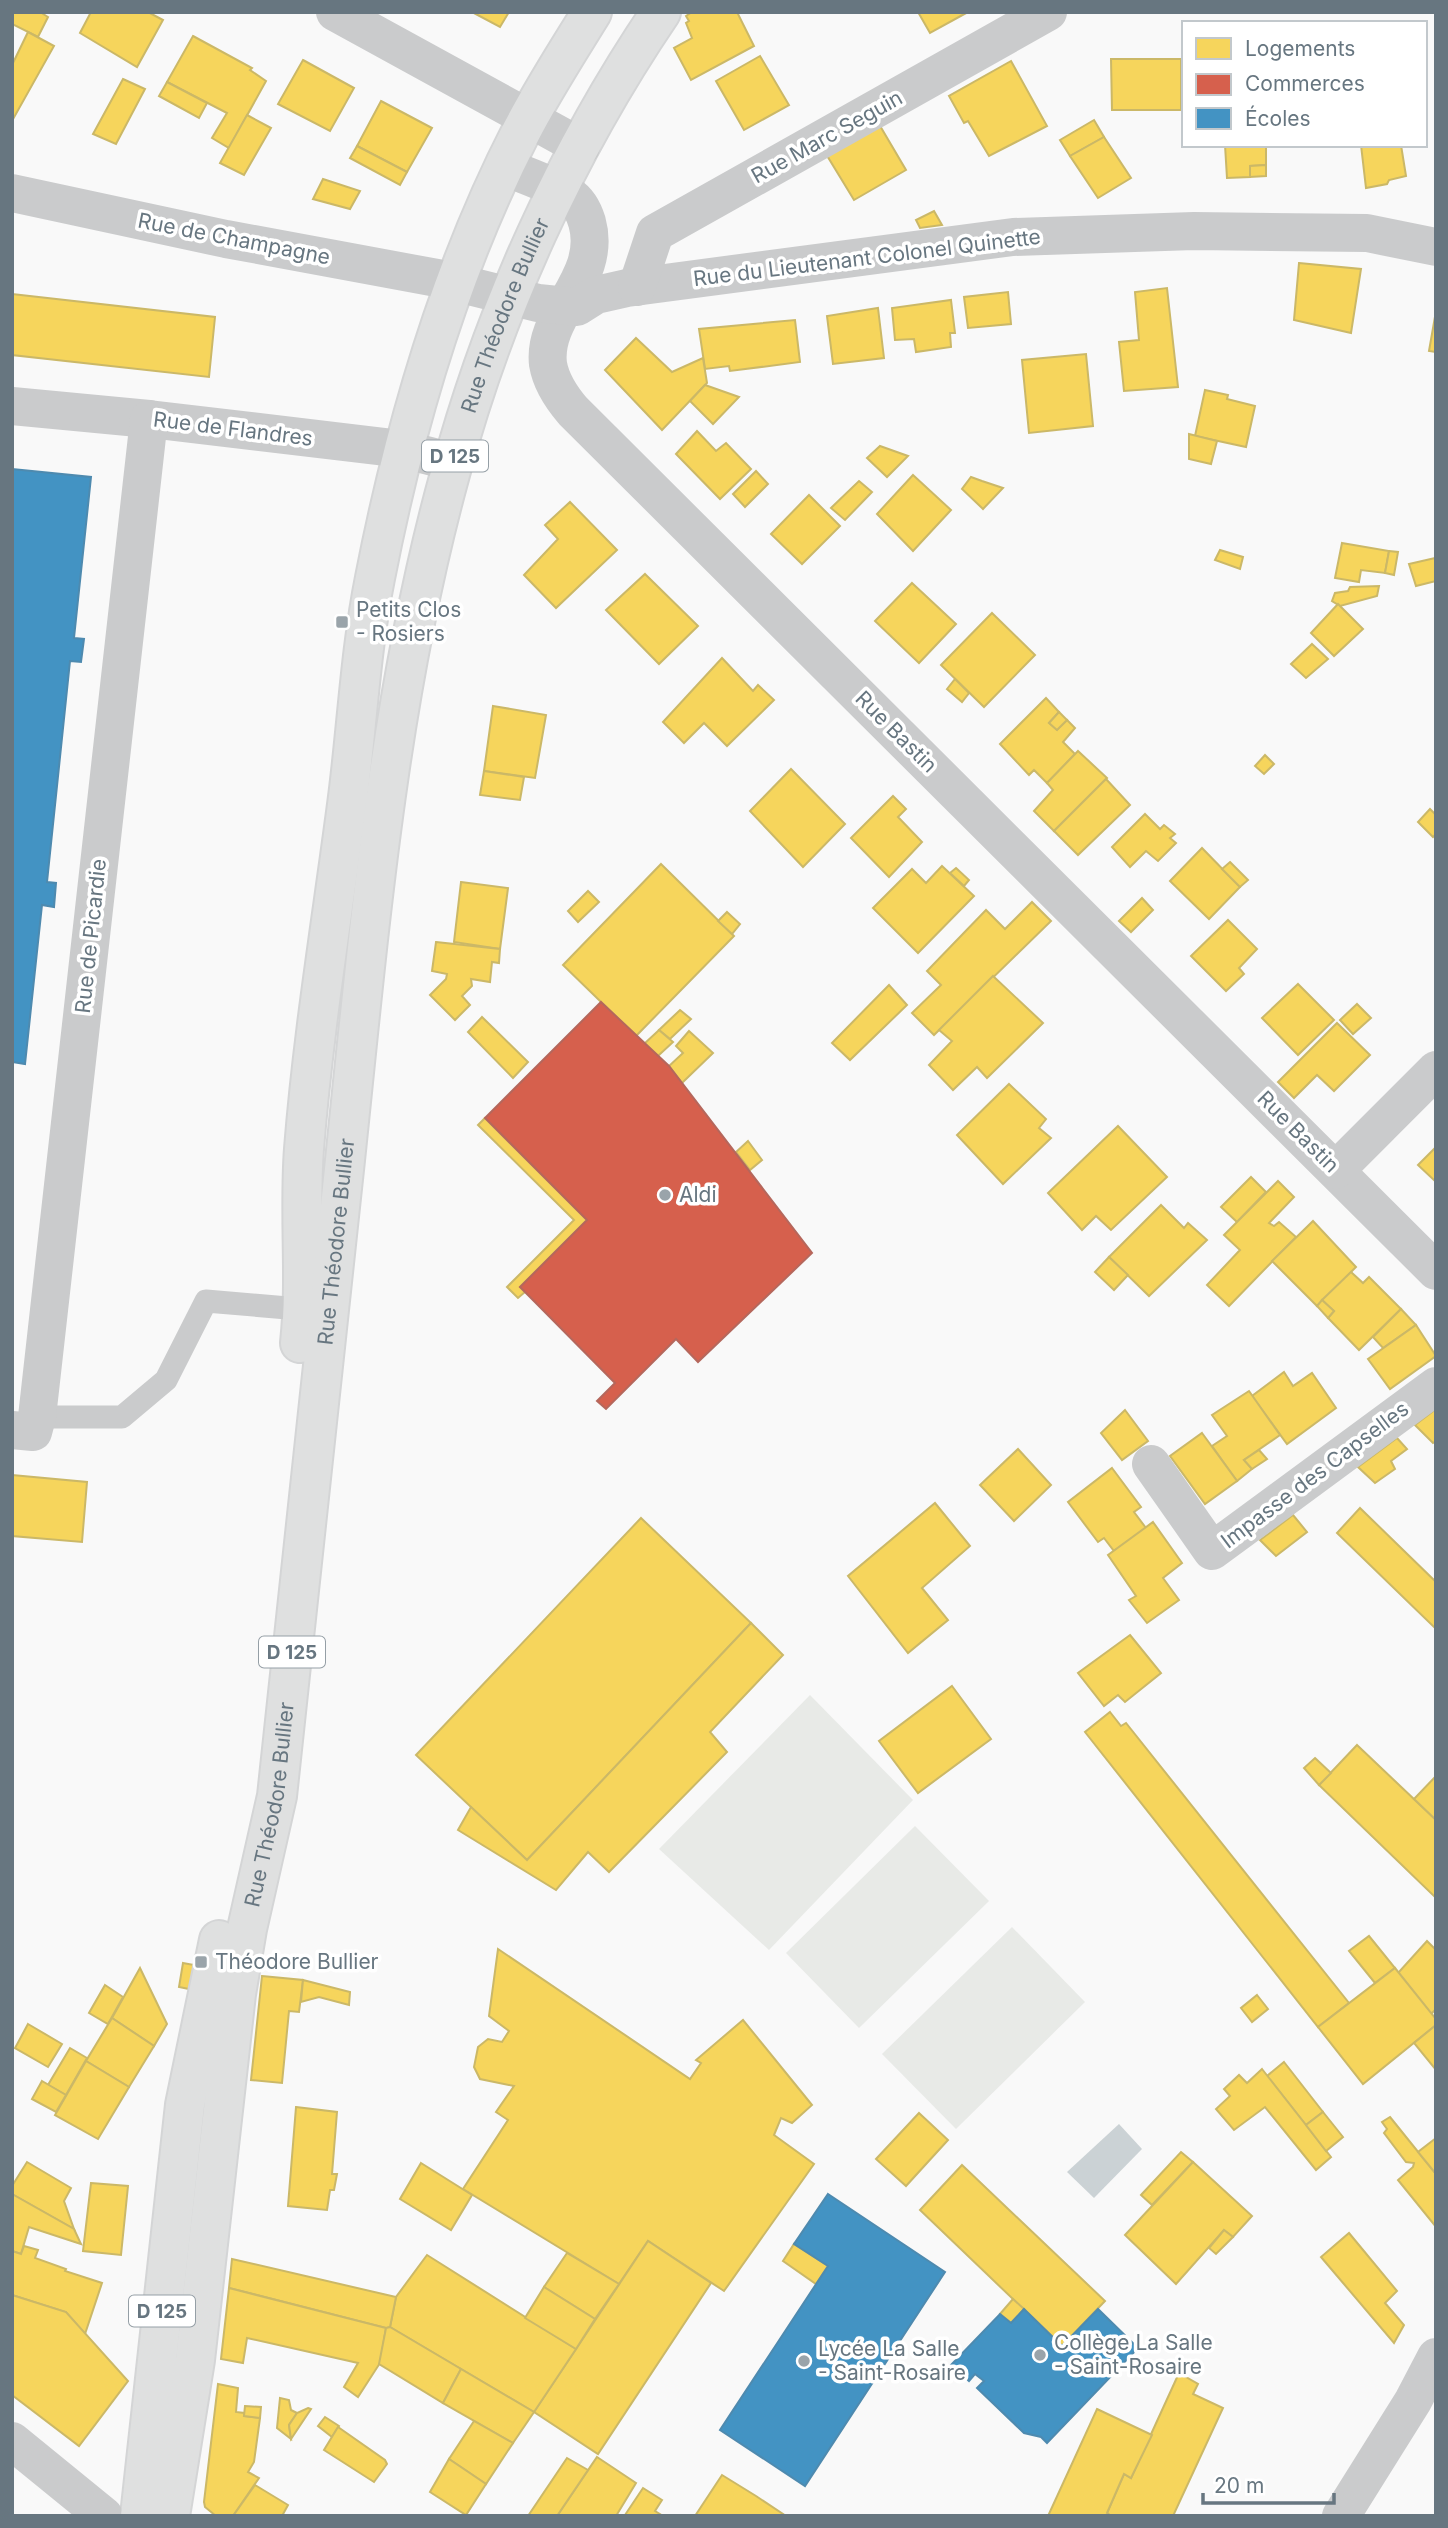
<svg xmlns="http://www.w3.org/2000/svg" width="1448" height="2528" viewBox="0 0 1448 2528" font-family="Inter,sans-serif">
  <style>
    .green { fill: #e8eae7 }
    .water { fill: #cbd2d5 }
    .homes { fill: #f6d55c; stroke: #cbb867; stroke-width: 2 }
    .shops { fill: #d6604d; stroke: #b5675c; stroke-width: 2 }
    .schools { fill: #4393c3; stroke: #4e8aaf; stroke-width: 2 }
    .lines { fill: none; stroke-linecap: round; stroke-linejoin: round }
    .primary-casing { stroke: #d4d5d6; stroke-width: 42 }
    .lane { stroke: #cacbcc; stroke-width: 23 }
    .street { stroke: #cacbcc; stroke-width: 38 }
    .primary { stroke: #dfe0e0; stroke-width: 38 }
    .poi-dot { fill: #9aa4aa; stroke: #fff; stroke-width: 2.5 }
    .labels { text-anchor: middle; stroke-width: 7; stroke-linejoin: round; paint-order: stroke }
    .shield { fill: #fff; stroke: #959fa6; stroke-width: 2 }
    .shield-label { font-size: 19px; font-weight: bold; fill: #677680 }
    .street-label { font-size: 21px; fill: #677680; stroke: #fff }
    .poi-label { font-size: 21px; fill: #677680; stroke: #fff; text-anchor: start }
  </style>
  <rect width="100%" height="100%" fill="#f9f9f9"/>
  <g class="green">
    <polygon points="810,1695 913,1800 769,1950 659,1849"/>
    <polygon points="915,1826 989,1901 859,2028 786,1953"/>
    <polygon points="1012,1927 1085,2002 956,2129 882,2054"/>
  </g>
  <polygon class="water" points="1119,2124 1142,2149 1094,2198 1067,2172"/>
  <g class="homes">
    <polygon points="12,12 40,12 48,17 38,37 12,24"/>
    <polygon points="91,12 148,12 163,20 137,67 80,33"/>
    <polygon points="472,12 509,12 500,27"/>
    <polygon points="692,12 737,12 754,46 691,80 674,48 692,38 686,23 689,21 686,16"/>
    <polygon points="918,12 968,12 930,33"/>
    <polygon points="28,32 54,46 12,121 12,65"/>
    <polygon points="193,36 252,68 250,70 266,81 229,148 212,138 227,113 167,82"/>
    <polygon points="760,56 789,105 744,130 716,81"/>
    <polygon points="1111,59 1181,59 1181,110 1112,110"/>
    <polygon points="303,60 354,88 330,131 278,104"/>
    <polygon points="1011,61 1047,126 989,156 968,121 964,123 949,96"/>
    <polygon points="123,79 145,89 116,144 93,134"/>
    <polygon points="167,82 207,103 199,118 159,96"/>
    <polygon points="381,101 432,128 407,172 357,146"/>
    <polygon points="247,115 271,128 244,175 220,163"/>
    <polygon points="876,119 906,170 854,200 823,149"/>
    <polygon points="1094,120 1104,137 1070,156 1060,140"/>
    <polygon points="1104,137 1131,178 1098,198 1070,156"/>
    <polygon points="1225,145 1266,145 1266,165 1250,166 1250,177 1227,178"/>
    <polygon points="1361,145 1401,145 1406,176 1389,180 1387,184 1366,188"/>
    <polygon points="357,146 407,172 400,185 350,158"/>
    <polygon points="1266,165 1266,176 1250,177 1250,166"/>
    <polygon points="323,179 360,191 350,209 313,199"/>
    <polygon points="934,211 942,225 920,228 916,220"/>
    <polygon points="1299,263 1361,269 1351,333 1294,320"/>
    <polygon points="1167,288 1178,387 1124,391 1119,342 1139,340 1135,292"/>
    <polygon points="1008,292 1011,324 968,328 964,297"/>
    <polygon points="12,294 215,317 209,377 12,355"/>
    <polygon points="951,300 955,333 950,333 951,347 916,352 914,339 895,340 892,308"/>
    <polygon points="878,308 884,358 833,364 827,316"/>
    <polygon points="1436,311 1436,352 1429,351"/>
    <polygon points="795,320 800,362 730,371 729,366 705,369 699,329"/>
    <polygon points="636,338 672,372 703,358 707,383 662,430 605,370"/>
    <polygon points="1086,354 1093,426 1029,433 1022,360"/>
    <polygon points="705,385 739,397 713,424 690,401"/>
    <polygon points="1205,390 1228,395 1227,399 1255,406 1246,447 1195,436"/>
    <polygon points="697,431 716,451 726,443 751,469 720,499 676,454"/>
    <polygon points="1189,434 1217,441 1211,464 1189,459"/>
    <polygon points="880,446 908,456 887,477 867,458"/>
    <polygon points="756,471 768,484 745,507 733,494"/>
    <polygon points="913,475 951,510 913,551 877,514"/>
    <polygon points="971,477 982,481 1003,488 983,509 962,489"/>
    <polygon points="859,481 872,492 845,520 831,508"/>
    <polygon points="809,495 840,526 802,564 771,534"/>
    <polygon points="570,502 617,550 556,608 524,575 558,539 545,525"/>
    <polygon points="1342,543 1389,551 1385,573 1361,570 1359,582 1335,578"/>
    <polygon points="1220,550 1243,557 1240,569 1215,560"/>
    <polygon points="1389,551 1398,552 1394,575 1385,573"/>
    <polygon points="1435,558 1436,581 1416,586 1409,564"/>
    <polygon points="645,574 698,626 659,664 606,610"/>
    <polygon points="912,583 956,624 919,663 875,621"/>
    <polygon points="1379,586 1377,596 1340,606 1332,601 1335,593 1348,591 1350,587"/>
    <polygon points="1338,604 1363,629 1334,656 1311,633"/>
    <polygon points="992,613 1035,655 984,707 941,665"/>
    <polygon points="1312,644 1328,659 1306,678 1291,664"/>
    <polygon points="722,658 753,691 758,685 774,700 727,746 704,723 684,743 663,722"/>
    <polygon points="955,679 969,693 962,702 947,689"/>
    <polygon points="1046,698 1059,712 1049,723 1057,730 1067,720 1075,728 1063,742 1075,754 1047,783 1034,770 1029,775 1000,744"/>
    <polygon points="493,706 546,715 535,778 484,771"/>
    <polygon points="1059,712 1067,720 1057,730 1049,723"/>
    <polygon points="1078,751 1107,778 1054,831 1034,811 1053,790 1047,783"/>
    <polygon points="1265,755 1274,764 1264,774 1255,766"/>
    <polygon points="791,769 845,824 803,867 750,811"/>
    <polygon points="484,771 524,777 520,800 480,795"/>
    <polygon points="1106,779 1130,805 1078,855 1054,831"/>
    <polygon points="893,796 906,809 898,817 922,842 889,877 851,838"/>
    <polygon points="1430,809 1436,815 1436,834 1433,837 1418,822"/>
    <polygon points="1145,814 1160,829 1164,825 1175,834 1170,838 1176,843 1158,861 1146,851 1130,867 1112,847"/>
    <polygon points="1202,848 1240,887 1209,919 1170,881"/>
    <polygon points="1230,862 1248,880 1240,887 1222,869"/>
    <polygon points="661,864 734,936 636,1036 563,965"/>
    <polygon points="942,866 974,896 918,953 873,908 912,869 926,883"/>
    <polygon points="956,868 969,880 964,886 950,873"/>
    <polygon points="461,882 508,888 500,949 454,942"/>
    <polygon points="588,891 599,902 578,922 568,911"/>
    <polygon points="1142,898 1153,910 1131,932 1119,921"/>
    <polygon points="1032,902 1051,921 934,1035 912,1013 941,985 927,971 986,910 1005,929"/>
    <polygon points="727,912 740,924 732,934 718,921"/>
    <polygon points="1228,920 1257,949 1239,968 1244,974 1226,991 1191,956"/>
    <polygon points="436,942 500,949 499,963 492,962 490,982 471,979 472,986 462,996 470,1005 455,1020 430,995 446,979 447,974 432,971"/>
    <polygon points="993,976 1043,1023 987,1078 977,1067 953,1090 929,1065 952,1041 939,1030"/>
    <polygon points="1298,984 1334,1020 1298,1055 1262,1018"/>
    <polygon points="889,985 907,1005 850,1060 832,1043"/>
    <polygon points="1357,1004 1371,1018 1353,1034 1340,1020"/>
    <polygon points="680,1010 691,1019 670,1039 659,1030"/>
    <polygon points="482,1017 528,1062 513,1078 468,1032"/>
    <polygon points="1337,1023 1370,1055 1334,1091 1317,1075 1294,1098 1278,1082"/>
    <polygon points="659,1030 673,1042 658,1056 644,1044"/>
    <polygon points="689,1031 713,1053 682,1083 669,1066 683,1053 676,1046"/>
    <polygon points="1009,1084 1046,1119 1039,1128 1051,1138 1003,1184 957,1135"/>
    <polygon points="485,1118 587,1220 520,1287 525,1292 518,1298 507,1287 574,1220 478,1125"/>
    <polygon points="1118,1126 1167,1177 1111,1230 1096,1216 1082,1230 1048,1193"/>
    <polygon points="748,1141 762,1160 750,1170 736,1152"/>
    <polygon points="1436,1147 1436,1182 1418,1165"/>
    <polygon points="1251,1177 1266,1192 1237,1222 1221,1207"/>
    <polygon points="1278,1181 1294,1197 1269,1223 1274,1226 1279,1222 1296,1237 1229,1306 1207,1285 1240,1250 1224,1235"/>
    <polygon points="1161,1205 1184,1228 1188,1223 1207,1240 1149,1296 1109,1257"/>
    <polygon points="1313,1221 1356,1267 1317,1306 1272,1261"/>
    <polygon points="1109,1257 1128,1275 1114,1290 1095,1272"/>
    <polygon points="1351,1272 1363,1283 1369,1277 1401,1309 1359,1350 1328,1318 1334,1311 1322,1300"/>
    <polygon points="1322,1300 1334,1311 1328,1318 1317,1306"/>
    <polygon points="1401,1309 1416,1325 1383,1348 1373,1337"/>
    <polygon points="1416,1325 1436,1356 1390,1389 1368,1359"/>
    <polygon points="1284,1372 1293,1386 1312,1373 1336,1408 1287,1444 1252,1396"/>
    <polygon points="1249,1391 1280,1435 1244,1460 1252,1469 1237,1481 1212,1446 1227,1436 1212,1415"/>
    <polygon points="1436,1409 1436,1441 1433,1443 1415,1425"/>
    <polygon points="1125,1410 1148,1441 1122,1460 1101,1433"/>
    <polygon points="1202,1433 1237,1481 1205,1504 1170,1456"/>
    <polygon points="1397,1438 1407,1449 1391,1461 1395,1469 1375,1483 1358,1467"/>
    <polygon points="1018,1449 1051,1485 1014,1521 980,1485"/>
    <polygon points="1259,1450 1267,1459 1252,1469 1244,1460"/>
    <polygon points="1112,1468 1141,1507 1134,1512 1146,1528 1114,1551 1104,1538 1098,1542 1068,1502"/>
    <polygon points="12,1475 87,1482 82,1542 12,1536"/>
    <polygon points="935,1503 970,1546 922,1588 948,1620 908,1653 848,1576"/>
    <polygon points="1360,1508 1436,1582 1436,1629 1337,1533"/>
    <polygon points="1293,1515 1307,1532 1276,1556 1260,1540"/>
    <polygon points="641,1518 751,1623 527,1860 416,1755"/>
    <polygon points="1153,1522 1182,1563 1163,1578 1179,1600 1147,1623 1129,1600 1136,1596 1108,1555"/>
    <polygon points="751,1623 783,1655 710,1732 727,1752 609,1872 588,1852 556,1890 458,1830 471,1807 527,1860"/>
    <polygon points="1130,1635 1161,1673 1125,1702 1118,1695 1104,1706 1078,1673"/>
    <polygon points="952,1686 991,1739 918,1793 879,1741"/>
    <polygon points="1110,1712 1121,1726 1126,1723 1349,2003 1318,2027 1085,1732"/>
    <polygon points="1357,1745 1436,1820 1436,1898 1319,1785"/>
    <polygon points="1315,1758 1331,1773 1319,1785 1304,1768"/>
    <polygon points="1436,1776 1436,1820 1414,1799"/>
    <polygon points="1369,1936 1395,1968 1375,1983 1349,1951"/>
    <polygon points="1427,1941 1436,1950 1436,2009 1431,2014 1398,1973"/>
    <polygon points="498,1949 690,2079 701,2063 696,2060 743,2020 812,2105 792,2123 781,2118 774,2135 814,2164 724,2291 648,2241 619,2284 463,2189 508,2120 496,2112 514,2086 480,2079 474,2067 478,2047 488,2039 502,2042 509,2031 489,2016"/>
    <polygon points="183,1963 194,1965 189,1989 179,1987"/>
    <polygon points="140,1968 167,2024 154,2046 112,2018"/>
    <polygon points="1395,1968 1436,2019 1436,2025 1363,2084 1318,2027"/>
    <polygon points="262,1976 303,1980 299,2012 289,2011 282,2083 251,2080"/>
    <polygon points="303,1980 350,1992 349,2005 319,1997 301,2002"/>
    <polygon points="105,1985 123,1997 108,2024 89,2013"/>
    <polygon points="1257,1995 1268,2009 1252,2022 1241,2008"/>
    <polygon points="112,2018 154,2046 129,2087 86,2061"/>
    <polygon points="28,2024 62,2044 48,2067 15,2048"/>
    <polygon points="1436,2025 1436,2070 1414,2043"/>
    <polygon points="70,2048 87,2058 66,2095 48,2085"/>
    <polygon points="86,2061 129,2087 98,2139 55,2115"/>
    <polygon points="1284,2062 1323,2112 1306,2125 1267,2076"/>
    <polygon points="1262,2069 1331,2157 1316,2170 1265,2107 1234,2130 1216,2109 1230,2096 1224,2089 1239,2075 1247,2083"/>
    <polygon points="42,2081 66,2095 56,2112 32,2099"/>
    <polygon points="296,2107 337,2112 332,2174 337,2174 334,2190 330,2190 327,2210 288,2206"/>
    <polygon points="1323,2112 1343,2137 1326,2151 1306,2125"/>
    <polygon points="919,2113 948,2140 906,2186 876,2159"/>
    <polygon points="1390,2117 1436,2174 1436,2227 1398,2180 1413,2167 1414,2163 1406,2162 1384,2133 1387,2129 1382,2122"/>
    <polygon points="1436,2138 1436,2174 1418,2152"/>
    <polygon points="1181,2152 1193,2162 1152,2205 1141,2195"/>
    <polygon points="27,2162 71,2188 64,2201 74,2229 12,2194 12,2186"/>
    <polygon points="1193,2162 1252,2216 1233,2237 1224,2230 1176,2284 1125,2235"/>
    <polygon points="421,2163 472,2195 451,2230 400,2199"/>
    <polygon points="962,2165 1105,2301 1062,2346 920,2210"/>
    <polygon points="91,2183 128,2186 121,2255 83,2251"/>
    <polygon points="12,2194 74,2229 81,2244 29,2227 21,2254 12,2251"/>
    <polygon points="1224,2230 1233,2237 1216,2254 1209,2248"/>
    <polygon points="1349,2233 1397,2291 1385,2303 1404,2325 1394,2343 1321,2257"/>
    <polygon points="648,2241 711,2283 598,2454 534,2412"/>
    <polygon points="794,2244 828,2266 816,2284 783,2261"/>
    <polygon points="24,2246 38,2250 35,2258 66,2269 65,2271 102,2283 85,2334 66,2312 12,2295 12,2251 21,2254"/>
    <polygon points="567,2253 619,2284 595,2319 544,2287"/>
    <polygon points="427,2255 576,2349 534,2412 390,2327 396,2297"/>
    <polygon points="232,2259 396,2297 390,2327 386,2328 229,2288"/>
    <polygon points="544,2287 595,2319 576,2349 525,2318"/>
    <polygon points="229,2288 386,2328 380,2363 358,2397 344,2387 358,2363 247,2338 243,2363 221,2359"/>
    <polygon points="12,2295 66,2312 128,2381 79,2446 12,2395"/>
    <polygon points="1013,2299 1024,2309 1011,2323 1000,2314"/>
    <polygon points="390,2327 461,2369 443,2403 379,2364 386,2328"/>
    <polygon points="461,2369 534,2412 513,2443 443,2403"/>
    <polygon points="1179,2373 1198,2384 1193,2394 1223,2408 1173,2516 1111,2516 1107,2513 1124,2474 1131,2478"/>
    <polygon points="218,2384 238,2388 236,2412 244,2413 244,2416 260,2418 254,2462 248,2472 259,2478 233,2516 216,2516 205,2507 204,2502"/>
    <polygon points="280,2398 289,2400 291,2410 297,2413 289,2425 291,2439 277,2428"/>
    <polygon points="245,2406 261,2407 260,2418 244,2416"/>
    <polygon points="308,2408 311,2409 291,2439 289,2425 297,2413"/>
    <polygon points="1097,2409 1152,2435 1131,2478 1124,2474 1107,2513 1111,2516 1048,2516"/>
    <polygon points="325,2417 339,2426 332,2437 318,2426"/>
    <polygon points="474,2421 513,2443 486,2484 449,2459"/>
    <polygon points="338,2427 385,2460 387,2464 374,2482 324,2450"/>
    <polygon points="597,2457 636,2483 616,2516 557,2516"/>
    <polygon points="567,2458 588,2470 557,2516 528,2516"/>
    <polygon points="449,2459 486,2484 466,2515 430,2492"/>
    <polygon points="722,2475 756,2496 786,2516 695,2516"/>
    <polygon points="255,2485 288,2505 282,2516 233,2516"/>
    <polygon points="643,2488 662,2500 655,2511 663,2516 625,2515"/>
  </g>
  <polygon class="shops" points="601,1002 669,1066 812,1253 698,1362 676,1339 606,1409 597,1401 615,1383 520,1287 587,1220 485,1118"/>
  <g class="schools">
    <polygon points="12,469 91,477 74,638 84,639 81,662 70,661 47,882 56,883 54,907 42,905 25,1064 12,1062"/>
    <polygon points="828,2194 945,2272 805,2486 720,2430 828,2266 794,2244"/>
    <polygon points="1024,2309 1062,2346 1098,2309 1138,2348 1047,2443 1041,2437 1024,2433 977,2388 984,2381 975,2374 969,2381 951,2365 1000,2314 1011,2323"/>
  </g>
  <g class="lines">
    <defs>
      <g id="primary">
        <path d="M300,1343C307,1279 299,1214 304,1149C313,1034 332,920 347,805C357,730 360,653 375,578C405,424 449,272 521,132C542,91 568,51 592,12"/>
        <polyline points="140,2516 185,2105 219,1940"/>
        <path id="s1" d="M170,2516L195,2360L236,1994L247,1929L277,1796C299,1584 323,1372 345,1160C369,930 388,698 450,474C494,311 566,152 661,12"/>
      </g>
    </defs>
    <use href="#primary" class="primary-casing"/>
    <polyline class="lane" points="37,1417 122,1417 166,1380 206,1301 311,1310"/>
    <g class="street">
      <polyline points="335,12 581,147"/>
      <path d="M505,167C524,175 553,185 569,195C578,201 584,212 587,222C603,279 542,313 548,364C551,382 561,397 573,411L1436,1271"/>
      <polyline points="12,193 226,239 437,278 538,303 577,307 596,295 627,288 1013,237 1194,231 1367,233 1436,247"/>
      <polyline points="637,287 655,233 1048,12"/>
      <polyline points="12,406 149,419 402,449 453,462"/>
      <polyline points="1336,1170 1436,1070"/>
      <polyline points="12,1430 33,1432 37,1417 149,419"/>
      <polyline points="1151,1464 1212,1551 1436,1386"/>
      <polyline points="12,2441 104,2516"/>
      <polyline points="1341,2516 1413,2401 1436,2357"/>
    </g>
    <use href="#primary" class="primary"/>
  </g>
  <g class="poi-dot">
    <rect x="335" y="615" width="14" height="14" rx="3.5"/>
    <circle cx="665" cy="1195" r="7"/>
    <rect x="194" y="1955" width="14" height="14" rx="3.5"/>
    <circle cx="1040" cy="2355" r="7"/>
    <circle cx="804" cy="2361" r="7"/>
  </g>
  <g class="labels">
    <g class="shield">
      <rect x="422" y="440.5" width="66" height="31" rx="5"/>
      <rect x="259" y="1636.5" width="66" height="31" rx="5"/>
      <rect x="129" y="2295.5" width="66" height="31" rx="5"/>
    </g>
    <g class="shield-label">
      <text x="455" y="463">D 125</text>
      <text x="292" y="1659">D 125</text>
      <text x="162" y="2318">D 125</text>
    </g>
    <g class="street-label">
      <text transform="translate(827 137) rotate(-29)" y="7">Rue Marc Seguin</text>
      <text transform="translate(234 239) rotate(11)" y="7">Rue de Champagne</text>
      <text transform="translate(867 258) rotate(-7)" y="7">Rue du Lieutenant Colonel Quinette</text>
      <text dy="7" stroke="none"><textPath href="#s1" startOffset="2231">Rue Théodore Bullier</textPath></text>
      <text transform="translate(233 429) rotate(7)" y="7">Rue de Flandres</text>
      <text transform="translate(896 732) rotate(45)" y="7">Rue Bastin</text>
      <text transform="translate(91 936) rotate(-84)" y="7">Rue de Picardie</text>
      <text transform="translate(1298 1132) rotate(45)" y="7">Rue Bastin</text>
      <text dy="7" stroke="none"><textPath href="#s1" startOffset="1286">Rue Théodore Bullier</textPath></text>
      <text transform="translate(1315 1475) rotate(-37)" y="7">Impasse des Capselles</text>
      <text dy="7" stroke="none"><textPath href="#s1" startOffset="719">Rue Théodore Bullier</textPath></text>
    </g>
    <g class="poi-label">
      <text x="356" y="617">Petits Clos<tspan x="356" dy="24">- Rosiers</tspan></text>
      <text x="679" y="1202">Aldi</text>
      <text x="215" y="1969">Théodore Bullier</text>
      <text x="1054" y="2350">Collège La Salle<tspan x="1054" dy="24">- Saint-Rosaire</tspan></text>
      <text x="818" y="2356">Lycée La Salle<tspan x="818" dy="24">- Saint-Rosaire</tspan></text>
    </g>
  </g>
  <rect width="1448" height="2528" fill="none" stroke="#677680" stroke-width="28"/>
  <rect x="1182" y="21" width="245" height="126" fill="#ffffff" stroke="#c2c8cc" stroke-width="2"/>
  <rect x="1196" y="38" width="35" height="21" fill="#f6d55c" stroke="#c2c8cc" stroke-width="2"/>
  <text x="1245" y="56" font-size="21" fill="#677680">Logements</text>
  <rect x="1196" y="74" width="35" height="21" fill="#d6604d" stroke="#c2c8cc" stroke-width="2"/>
  <text x="1245" y="91" font-size="21" fill="#677680">Commerces</text>
  <rect x="1196" y="108" width="35" height="21" fill="#4393c3" stroke="#c2c8cc" stroke-width="2"/>
  <text x="1245" y="126" font-size="21" fill="#677680">Écoles</text>
  <path d="M1203 2493v10h131v-10" fill="none" stroke="#677680" stroke-width="3.5"/>
  <text x="1214" y="2493" font-size="21" fill="#677680" stroke="#ffffff" stroke-width="5" paint-order="stroke">20 m</text>
</svg>
